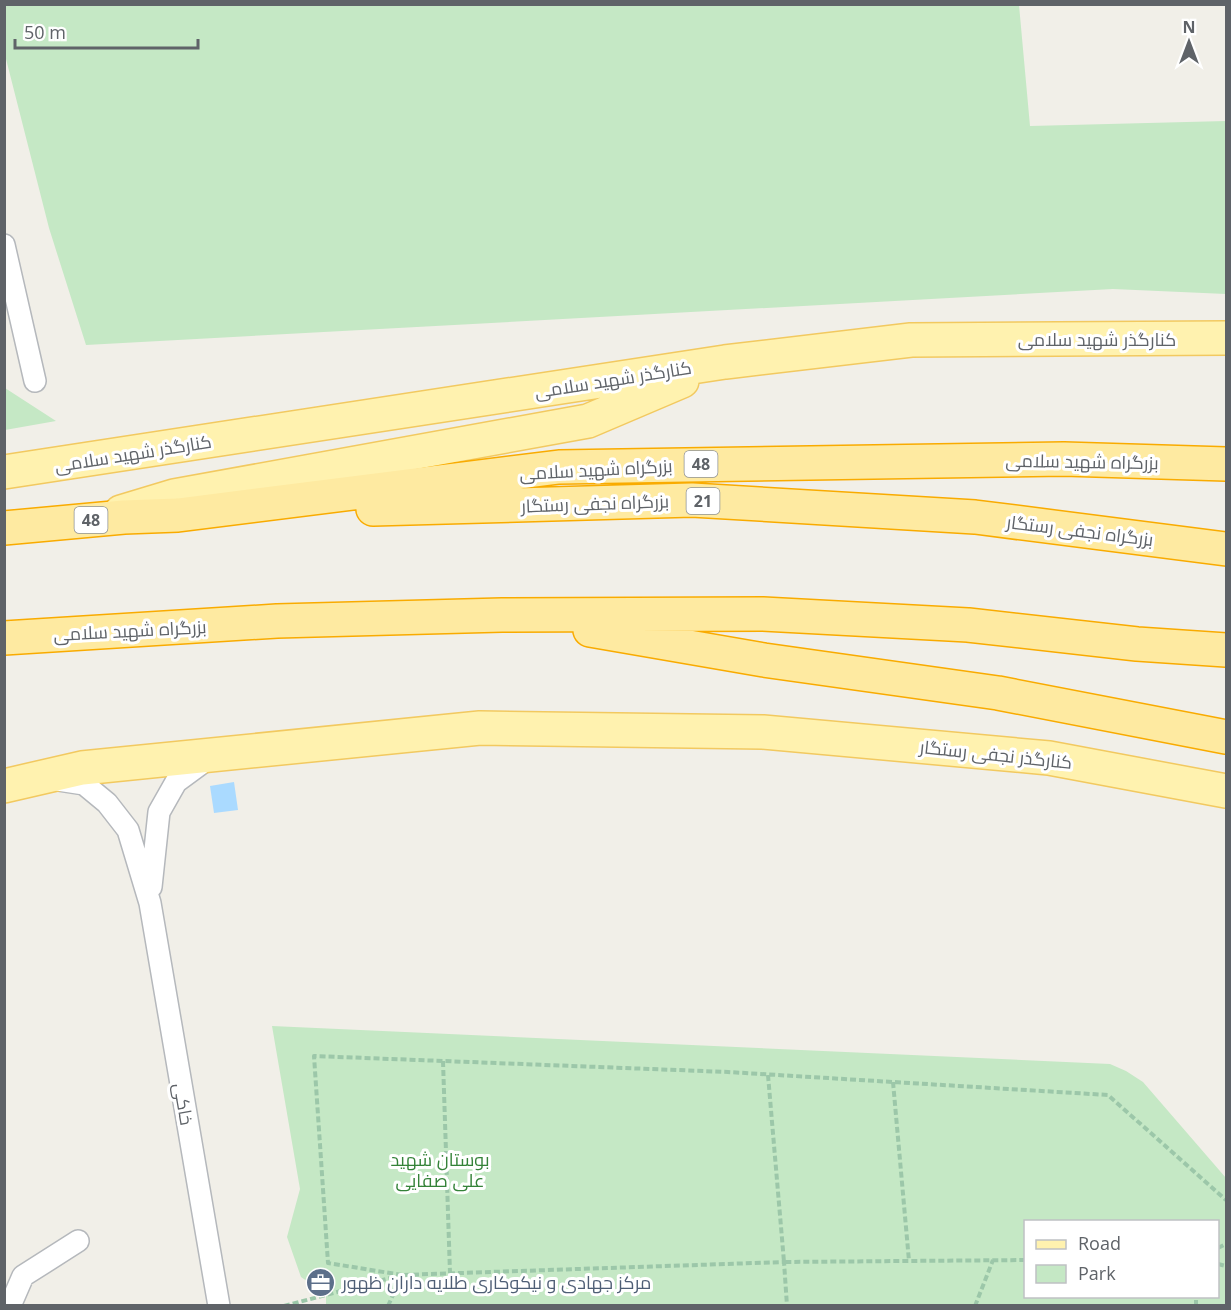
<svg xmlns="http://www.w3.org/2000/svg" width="1231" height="1310" viewBox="0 0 1231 1310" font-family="'Open Sans',Cairo,sans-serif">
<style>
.green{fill:#c5e8c5;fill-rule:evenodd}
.water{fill:#aadaff}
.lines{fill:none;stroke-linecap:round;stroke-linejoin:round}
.minor-casing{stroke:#b5b8bc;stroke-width:24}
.primary-casing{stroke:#f2c960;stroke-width:36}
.trunk-casing{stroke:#f9ab00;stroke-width:36}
.path{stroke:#9cc7a9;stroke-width:4;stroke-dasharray:6 3;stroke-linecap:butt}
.minor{stroke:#fff;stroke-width:21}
.primary{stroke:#fff2af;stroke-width:33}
.trunk{stroke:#feeaa1;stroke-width:33}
.labels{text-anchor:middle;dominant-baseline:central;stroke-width:6;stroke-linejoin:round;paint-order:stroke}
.shield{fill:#fff;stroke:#8f9295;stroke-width:1.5}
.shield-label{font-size:16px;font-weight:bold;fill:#5f6368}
.street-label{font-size:18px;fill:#5f6368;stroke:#fff}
.park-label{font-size:18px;fill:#348238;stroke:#fff}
.service-label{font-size:18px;fill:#4e5e75;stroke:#fff;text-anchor:start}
</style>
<rect width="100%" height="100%" fill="#f1efe8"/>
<path class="green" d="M4,5H1019L1030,126L1226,121V294L1113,289L86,345L49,228L5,55Z
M5,388L56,421L5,430Z
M272,1026L1110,1064L1126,1071L1143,1082L1226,1178V1305H326V1294L301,1277L287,1237L300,1189ZM1026,1222H1218V1296H1026Z"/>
<path class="water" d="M234,782L238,810L214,813L210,786Z"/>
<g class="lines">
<defs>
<path id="minor" d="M4,245L35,381
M58,780L84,784L107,803L128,830L150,903L219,1306
M151,887L159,812L176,782L210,757
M10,1306L23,1276L78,1241"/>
<path id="primary" d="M4,472L725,362L911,340L1226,338
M121,512L174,496L588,421L682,381
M4,786L82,768L480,728L763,732L1049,758L1226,791"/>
<path id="trunk" d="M373,509L692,500L975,517L1226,549
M4,528L124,517L178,515L559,467L1064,459L1226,464
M590,630L764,660L998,693L1226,737
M4,638L277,621L502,615L763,614L968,625L1137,644L1226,650"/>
</defs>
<use href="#minor" class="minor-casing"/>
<use href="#primary" class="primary-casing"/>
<use href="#trunk" class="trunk-casing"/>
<path class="path" d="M443,1061L450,1273
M768,1075L784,1262L1026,1260
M893,1082L909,1261
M1218,1248L1226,1244
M1218,1264L1226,1266
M402,1275L328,1263L314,1056L728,1072L1108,1095L1226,1200
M284,1306L398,1276
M388,1306L402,1275L784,1262L787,1306
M975,1306L993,1260
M1196,1306V1296"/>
<use href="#minor" class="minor"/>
<use href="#primary" class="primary"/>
<use href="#trunk" class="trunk"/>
</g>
<defs>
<symbol id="office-disc" viewBox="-11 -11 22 22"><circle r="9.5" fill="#5c6f8a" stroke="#fff"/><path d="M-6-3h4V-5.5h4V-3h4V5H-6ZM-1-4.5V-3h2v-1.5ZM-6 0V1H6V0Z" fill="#fff"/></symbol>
</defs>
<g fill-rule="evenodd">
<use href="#office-disc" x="304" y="1266" width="33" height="33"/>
</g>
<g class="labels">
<g class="shield">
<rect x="684.5" y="451" width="33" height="26" rx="4.5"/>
<rect x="686.5" y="488" width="33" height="26" rx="4.5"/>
<rect x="74.5" y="507" width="33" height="26" rx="4.5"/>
</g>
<g class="shield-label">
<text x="701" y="464">48</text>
<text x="703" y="501">21</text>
<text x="91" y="520">48</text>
</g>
<g class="street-label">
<text x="1097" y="339">کنارگذر شهید سلامی</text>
<text transform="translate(613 379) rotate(-9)">کنارگذر شهید سلامی</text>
<text transform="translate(133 453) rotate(-9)">کنارگذر شهید سلامی</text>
<text transform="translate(1082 461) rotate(1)">بزرگراه شهید سلامی</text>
<text transform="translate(596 469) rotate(-3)">بزرگراه شهید سلامی</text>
<text transform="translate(595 503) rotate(-2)">بزرگراه نجفی رستگار</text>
<text transform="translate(1080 530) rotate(7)">بزرگراه نجفی رستگار</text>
<text transform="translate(130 630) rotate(-3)">بزرگراه شهید سلامی</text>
<text transform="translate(996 754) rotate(6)">کنارگذر نجفی رستگار</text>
<text transform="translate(184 1104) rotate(80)">خاکی</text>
</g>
<g class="park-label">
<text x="440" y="1159">بوستان شهید<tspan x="440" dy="21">علی صفایی</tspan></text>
</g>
<g class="service-label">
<text x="342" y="1282">مرکز جهادی و نیکوکاری طلایه داران ظهور</text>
</g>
</g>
<rect width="1231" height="1310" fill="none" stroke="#5f6368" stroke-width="12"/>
<rect x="1024" y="1220" width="195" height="78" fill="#ffffff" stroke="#bfc1c3" stroke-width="1.5"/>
<rect x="1036" y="1240" width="30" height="9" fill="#fff2af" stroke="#bfc1c3" stroke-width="1.5"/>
<text x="1078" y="1250" font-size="18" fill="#5f6368">Road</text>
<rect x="1036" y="1265" width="30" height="18" fill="#c5e8c5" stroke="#bfc1c3" stroke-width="1.5"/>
<text x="1078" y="1280" font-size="18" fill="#5f6368">Park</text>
<g transform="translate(1189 42)" stroke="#ffffff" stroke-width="4.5" paint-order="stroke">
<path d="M0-4.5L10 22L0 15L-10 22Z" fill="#5f6368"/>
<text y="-9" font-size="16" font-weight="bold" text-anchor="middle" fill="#5f6368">N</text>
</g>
<path d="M15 39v9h183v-9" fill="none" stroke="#5f6368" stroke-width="3"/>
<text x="24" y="39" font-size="18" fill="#5f6368" stroke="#ffffff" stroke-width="4.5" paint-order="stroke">50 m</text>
</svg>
